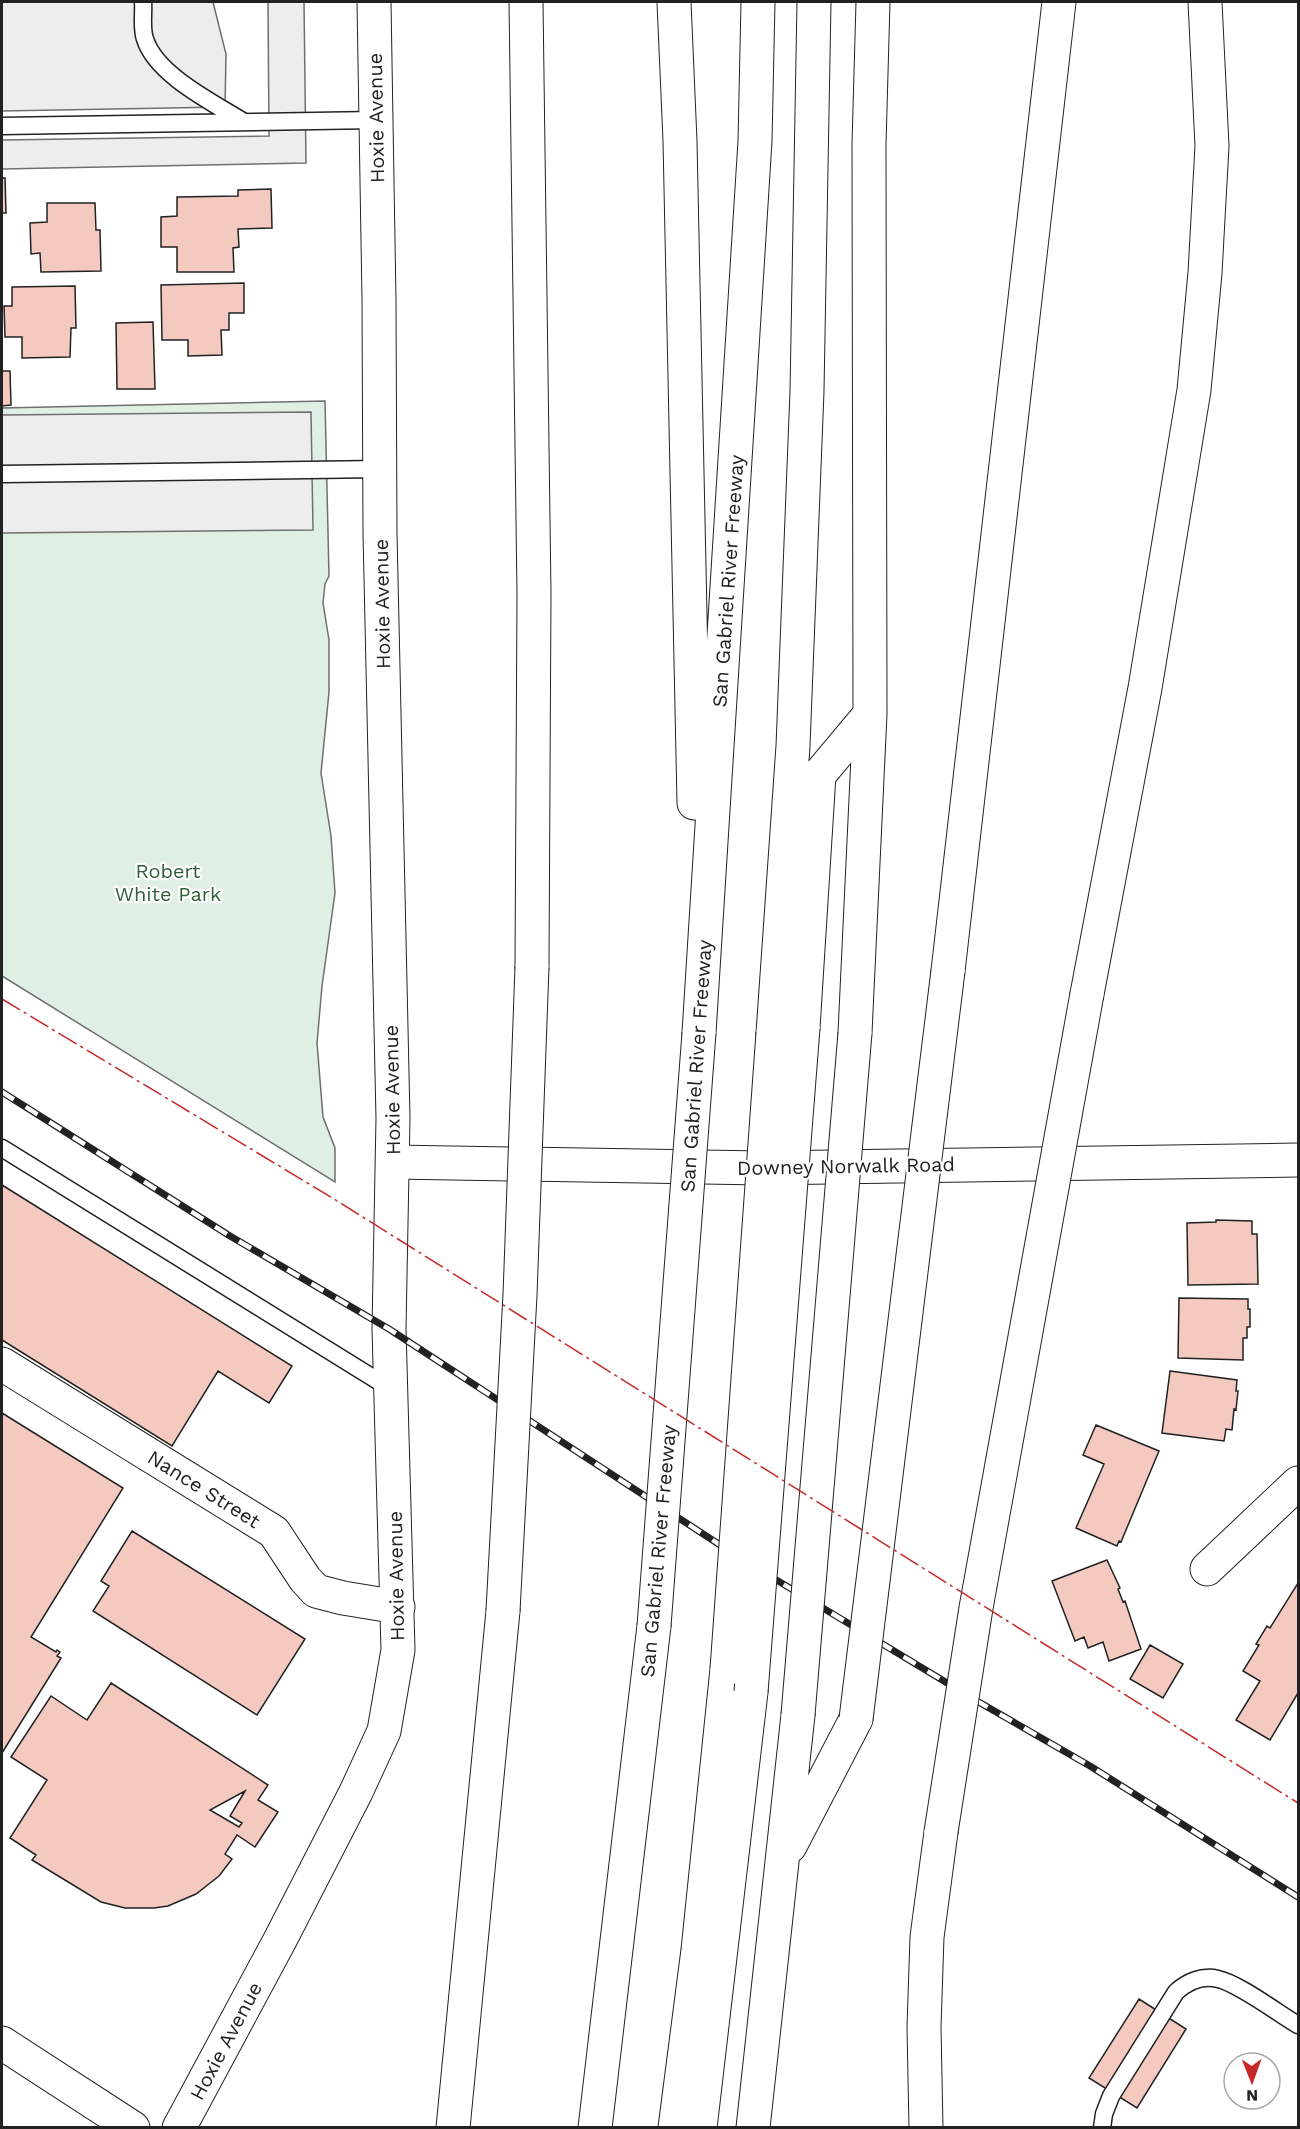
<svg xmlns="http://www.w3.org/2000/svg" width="1300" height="2129" viewBox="0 0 1300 2129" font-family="'Work Sans',sans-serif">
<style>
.green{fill:#e0efe3;stroke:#6f6f6f;stroke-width:1.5}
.parking{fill:#ededed;stroke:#6f6f6f;stroke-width:1.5}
.building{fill:#f3c9c0;stroke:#222;stroke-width:1.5;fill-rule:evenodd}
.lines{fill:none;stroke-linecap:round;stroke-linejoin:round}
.service-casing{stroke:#222;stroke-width:19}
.minor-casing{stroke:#222;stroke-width:35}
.primary-casing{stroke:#222;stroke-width:35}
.motorway-casing{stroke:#222;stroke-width:35}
.service{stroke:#fff;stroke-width:16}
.minor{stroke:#fff;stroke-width:33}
.primary{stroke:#fff;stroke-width:33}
.motorway{stroke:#fff;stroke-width:33}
.rail-casing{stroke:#222;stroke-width:7}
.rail{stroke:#fff;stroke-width:4.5;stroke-dasharray:14;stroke-linecap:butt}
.motorway-bridge-casing{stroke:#222;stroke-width:35;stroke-linecap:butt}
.motorway-bridge{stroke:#fff;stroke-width:33}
.power{stroke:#c62828;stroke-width:1.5;stroke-dasharray:21 4.5 3 4.5;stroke-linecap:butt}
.labels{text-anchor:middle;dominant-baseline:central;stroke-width:4.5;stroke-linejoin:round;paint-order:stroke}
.street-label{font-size:20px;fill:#222;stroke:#fff}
.park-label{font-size:20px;fill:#2f5e38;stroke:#fff}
</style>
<rect width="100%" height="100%" fill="#fff"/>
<path class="green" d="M325,401L329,576L325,584L323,603L329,640V692L321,773L331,836L335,893L322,986L317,1043L323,1117L335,1148V1182L2,976V408Z"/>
<path class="parking" d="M2,2H213L226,54L225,107L2,111Z
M268,2H304L306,163L2,169V140L269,136Z
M311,412L313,530L2,533V415Z"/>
<path class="building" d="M2,178H5L6,213H2Z
M271,189L272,228L238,229L239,247L233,248L234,272H177V247H161V217L177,216V197L238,196V190Z
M47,203H95L96,230H100L101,271L41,272L40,253L31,254L30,223L47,222Z
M244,283V313H229V330H221L222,355L188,356V340H162L161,285Z
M75,286L76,328H71L70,357L22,358V337H5L4,306H12V287Z
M153,322L155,389H117L116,323Z
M2,371H10L11,405L2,406Z
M2,1185L292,1366L269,1403L218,1371L172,1446L2,1340Z
M1216,1220L1252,1221V1234H1257L1258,1284L1188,1285L1187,1223L1216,1222Z
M1179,1298L1248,1299V1309H1250V1327H1247V1338H1243V1360L1178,1358Z
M1170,1371L1237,1380L1236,1391H1238L1236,1410L1234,1409L1232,1430L1226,1429L1224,1441L1162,1433Z
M2,1413L123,1488L31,1637L56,1652L57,1650L60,1652L57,1656L61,1658L2,1753Z
M1096,1425L1159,1451L1121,1542L1119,1541L1117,1546L1076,1528L1104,1464L1083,1455Z
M132,1531L305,1639L257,1715L93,1611L109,1586L101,1581Z
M1107,1560L1120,1588L1118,1589L1123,1602L1125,1601L1141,1649L1109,1661L1103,1642L1088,1648L1084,1637L1075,1641L1052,1581Z
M1298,1583V1693L1270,1740L1236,1720L1260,1681L1243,1671L1259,1645L1256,1644L1267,1626L1270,1628Z
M1150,1645L1183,1664L1163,1698L1130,1679Z
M111,1683L268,1785L258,1800L278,1812L255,1847L237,1835L225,1854L232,1859L219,1876L196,1894L168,1906L154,1908H125L101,1902L32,1860L36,1855L10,1838L47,1780L11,1757L51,1696L87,1720ZM245,1791L230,1816L242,1823L239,1827L210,1810Z
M1139,1999L1186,2029L1137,2108L1089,2078Z"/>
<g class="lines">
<defs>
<path id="service" d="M143,2C144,13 141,28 145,39C156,75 214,103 244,122
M2,126L375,120
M2,474L380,469
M2,1148L391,1389
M1102,2128L1104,2114L1111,2096L1176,1992C1187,1982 1202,1975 1218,1979C1238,1983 1279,2014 1298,2025"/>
<path id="minor" d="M394,1162L763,1168L1298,1160
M2,1364L274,1532L305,1579L316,1591L343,1598L398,1607
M1207,1569L1298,1483"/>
<path id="primary" d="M2,2043L133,2128
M179,2128L280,1940L356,1792L384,1731L398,1650L389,1329L393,1118L380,533L379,300L374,2"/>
<path id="motorway" d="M526,2L534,593L532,967
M674,2L680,141L694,803
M948,971L1059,2
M1087,994L1145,688L1194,390L1205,273L1212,146L1205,2
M803,1028L819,775L870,714
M699,1033L755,141L758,2
M773,1033L793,746L807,391L814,2
M855,1033L870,714L869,144L873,2
M790,1846L856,1719
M453,2128L503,1611
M595,2128L654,1626
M675,2128L698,1950L727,1669
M700,2128L751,1692
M753,2128L798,1715
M926,2128L924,2027L927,1937L941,1832"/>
</defs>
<use href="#service" class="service-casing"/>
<use href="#minor" class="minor-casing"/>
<use href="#primary" class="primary-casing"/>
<use href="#motorway" class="motorway-casing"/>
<use href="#service" class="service"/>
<use href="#minor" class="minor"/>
<use href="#primary" class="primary"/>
<use href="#motorway" class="motorway"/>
<defs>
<path id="rail" d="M2,1092L230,1236L389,1329L740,1558L977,1701L1090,1766L1298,1897"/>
</defs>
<use href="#rail" class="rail-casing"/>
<use href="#rail" class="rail"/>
<defs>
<path id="motorway-bridge" d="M503,1611L520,1295L532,967
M654,1626L699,1033
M727,1669L773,1033
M751,1692L803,1028
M798,1715L855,1033
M856,1719L948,971
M941,1832L976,1608L1087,994"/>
</defs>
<use href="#motorway-bridge" class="motorway-bridge-casing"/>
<use href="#motorway-bridge" class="motorway-bridge"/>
<path class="power" d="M2,999L334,1199L1298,1803"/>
</g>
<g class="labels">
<g class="street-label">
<text transform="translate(376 118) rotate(-91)">Hoxie Avenue</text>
<text transform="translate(728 581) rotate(-86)">San Gabriel River Freeway</text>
<text transform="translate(382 604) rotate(-91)">Hoxie Avenue</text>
<text transform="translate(696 1066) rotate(-86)">San Gabriel River Freeway</text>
<text transform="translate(392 1090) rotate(-91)">Hoxie Avenue</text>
<text transform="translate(846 1166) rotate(-1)">Downey Norwalk Road</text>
<text transform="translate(204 1489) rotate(32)">Nance Street</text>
<text transform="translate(658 1551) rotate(-85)">San Gabriel River Freeway</text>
<text transform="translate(396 1576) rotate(-91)">Hoxie Avenue</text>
<text transform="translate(226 2041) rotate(-62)">Hoxie Avenue</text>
</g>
<g class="park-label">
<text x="168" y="871">Robert<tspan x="168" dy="23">White Park</tspan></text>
</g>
</g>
<rect width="1300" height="2129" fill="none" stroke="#222222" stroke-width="6"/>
<g transform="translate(1252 2081) rotate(179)"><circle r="28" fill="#ffffff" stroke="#a7a7a7" stroke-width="1.5"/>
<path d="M0-4.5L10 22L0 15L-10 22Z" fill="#c62828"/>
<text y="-9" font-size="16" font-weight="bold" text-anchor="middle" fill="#222222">N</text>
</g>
</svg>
